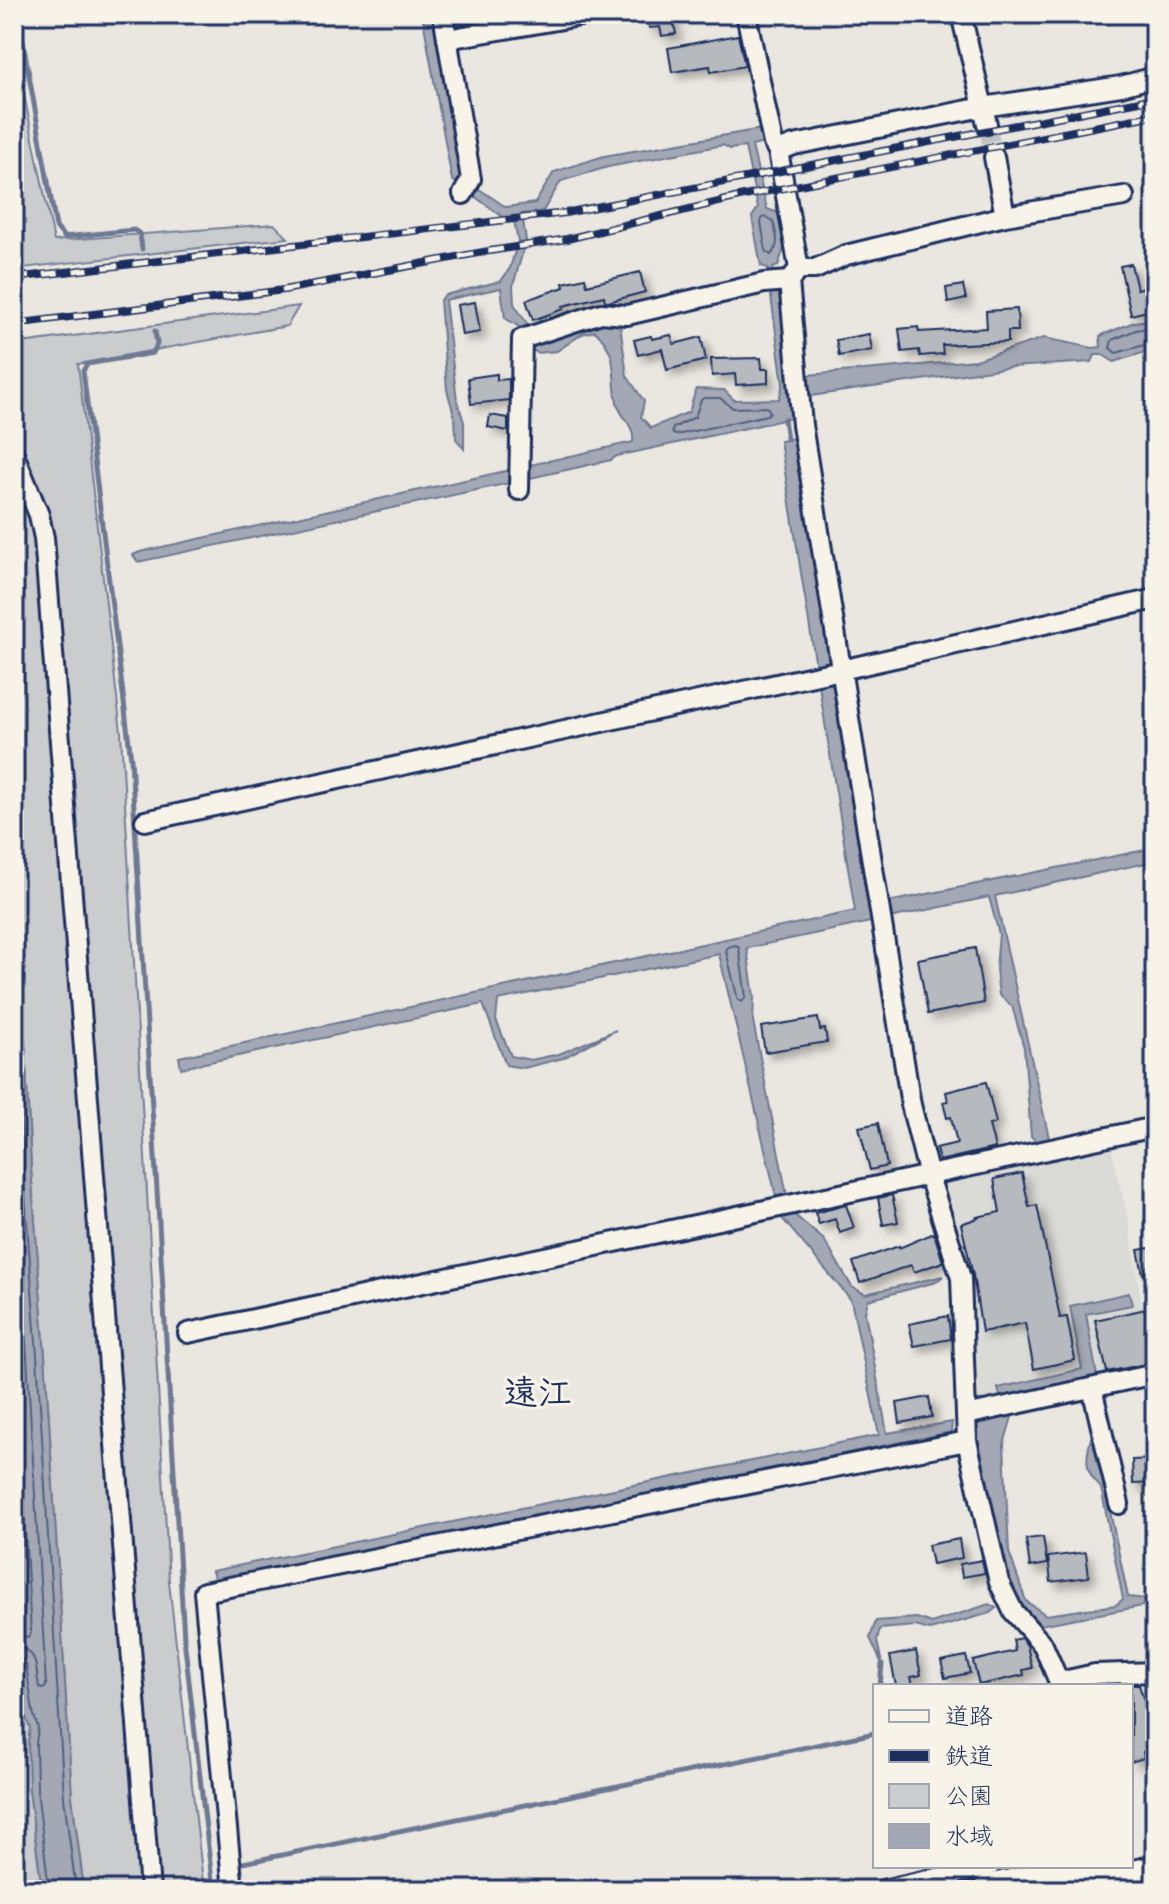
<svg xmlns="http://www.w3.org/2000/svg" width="1169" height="1904" viewBox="0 0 1169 1904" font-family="Dekko,'Klee One',sans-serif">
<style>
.built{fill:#dadad6}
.green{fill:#cbcccd;stroke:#737e96;stroke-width:2}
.water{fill:#a3a8b4;stroke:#6d7892;stroke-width:2}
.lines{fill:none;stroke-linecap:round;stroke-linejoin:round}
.shore{stroke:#515f80;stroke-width:2}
.stream{stroke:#6d7892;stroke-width:5}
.building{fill:#b6babf;stroke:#1b2f5e;stroke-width:2;filter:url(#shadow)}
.minor-tunnel{stroke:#c1c2c6;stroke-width:18;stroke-dasharray:18 9;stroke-linecap:butt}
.minor-casing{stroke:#1b2f5e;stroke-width:24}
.trunk-casing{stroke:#1b2f5e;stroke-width:36}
.minor{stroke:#f7f3e8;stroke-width:18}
.trunk{stroke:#f7f3e8;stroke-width:30}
.rail-casing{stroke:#1b2f5e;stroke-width:8}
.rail{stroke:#f7f3e8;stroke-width:5;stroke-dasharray:15;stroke-linecap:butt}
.labels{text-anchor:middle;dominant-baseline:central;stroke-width:6;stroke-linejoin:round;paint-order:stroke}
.neighbourhood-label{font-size:34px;font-weight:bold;fill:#1b2f5e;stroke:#f7f3e8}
</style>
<defs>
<filter id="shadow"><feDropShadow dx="6" dy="6" stdDeviation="4" flood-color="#0004"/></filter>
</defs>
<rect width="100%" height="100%" fill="#eae7e0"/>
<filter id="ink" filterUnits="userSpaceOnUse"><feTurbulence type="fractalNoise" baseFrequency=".0125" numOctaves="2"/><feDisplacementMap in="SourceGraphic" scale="16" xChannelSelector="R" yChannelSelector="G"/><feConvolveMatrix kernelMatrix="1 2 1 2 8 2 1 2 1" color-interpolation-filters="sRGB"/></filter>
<g filter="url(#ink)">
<path class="built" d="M1108,1133L1130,1228L1141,1301L1155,1298V1369L970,1408L966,1280L935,1169Z"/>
<path class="green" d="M14,46L54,241L274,224L288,238L14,269Z
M299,306L287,326L78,364L121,732L169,1582L204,1890H84L72,1798L45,1356L31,1168L25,1044L14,954V344Z
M14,1599L18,1675L25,1715L31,1728L28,1743L29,1790L42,1890H14Z"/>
<path class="water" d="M422,14H433L461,177L506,207L535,203L554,172L604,156L762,129L764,143L752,146L767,209L779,213L786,242L778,266L773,268L777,287H781L792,382L808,381V375L976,360L1044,338L1093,348L1101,347L1100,336L1134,322L1155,319V349L1114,362L1103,355H1095L1092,362L1011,367L810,396L809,389L791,392L792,418L617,456L611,460L530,478V465L633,442C635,424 620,418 617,402C611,373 620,355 595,331L582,334L557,351L537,353L529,347L533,339L590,321L620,324L627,376L644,401L641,417L651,428L689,412L696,389L724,390L734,400L779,399L783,384L770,289L773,287L768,268L761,266L752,217L758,208L745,147L730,149L723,145L608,167L561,181L543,211L522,214L526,240L513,286L514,304L530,328L524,330L505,318L501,288L445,300L457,400L464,422V449L456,439L455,418L447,390L440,300L445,295L501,281L510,268L518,241L513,216L503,217L452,180Z
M794,438L868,906L1155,848V861L995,896L1049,1138L1039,1144L1031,1136L1024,1048L1012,1006L999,995L996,969L999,934L989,897L747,948L754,997L753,1021L790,1211L824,1240L852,1287L865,1294L943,1276L936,1282L868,1300L865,1313L887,1433L952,1422L951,1432L215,1582L212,1571L879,1435L851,1300L781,1217L719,954L498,1000L496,1020L511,1056L531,1060L559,1054L616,1030L563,1058L524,1068L506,1065L483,1004L181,1068L179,1057L855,911L780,441Z
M510,470V483L138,562L133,555L140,552Z
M14,954L25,1044L31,1168L45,1356L72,1797L84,1890H42L29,1790L28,1743L30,1728L25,1715L18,1675L14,1599Z
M1129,1293L1132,1305L1086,1314L1097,1376L1019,1393L1004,1444L1009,1552L1026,1601L1046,1615L1116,1605L1123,1599L1101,1488C1081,1468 1087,1454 1093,1430L1128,1597L1147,1599L1155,1594V1601L1148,1605L1040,1625L1019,1602L1004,1569L975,1423L998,1417L1001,1400L998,1388L1082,1369L1070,1306Z
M989,1604L996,1608L990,1613L930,1630L915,1626L880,1629L877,1641L882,1664L870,1638L876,1621L917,1618L931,1623Z"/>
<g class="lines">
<path class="shore" d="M766,217L773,221C776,234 781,245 771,255L766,252L761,222L762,218Z
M1155,327L1136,330L1112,340L1110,348L1116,353L1155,342
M704,398H720L733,408L767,407L770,412L767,415L676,435L673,434L672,431L673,428L695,417L701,400Z
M736,945L739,948L746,997L742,1002L738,1000L726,951L728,947Z
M14,1023L17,1045L23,1169L37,1356L64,1798L76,1890
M14,1184L27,1357L46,1685L45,1688L41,1689L39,1687C35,1667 39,1649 14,1647
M14,1341L31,1633L28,1637L14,1635
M14,1657L21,1659L26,1664L33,1712L38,1728L36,1744L37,1789L49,1890"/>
<path class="stream" d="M18,14L56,227L64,237L134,230L140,234L142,249
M155,331L157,344L153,353L87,364L83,371L131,759L184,1638L213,1890
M784,419L787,439
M880,1686L882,1664
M243,1863L875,1733"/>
</g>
<path class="building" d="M647,14H672L676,34L662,36L660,27L649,28Z
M738,35L745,66L711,72L710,66L672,72L668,48Z
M1131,264L1137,289L1155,285V309L1131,315L1120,266Z
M640,272L645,292L608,302L605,301L604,296L563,306L564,309L533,320L526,300L564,287L563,283L585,278L587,285Z
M963,285L966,299L948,303L946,288Z
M475,302L480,332L462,335L457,305Z
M1017,309L1018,331H1008V342L942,345L943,354L920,356L919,350L902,352L899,329L918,327L919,332L987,328L986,311Z
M869,334L872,350L839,356L836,340Z
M671,335L674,344L701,337L706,360L667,370L662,349L638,355L634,340L651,336L652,339Z
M761,358L762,369H768V383L736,385L735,374L712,376L711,359Z
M497,374V380L509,379V400L471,404L468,378Z
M490,415L508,418V431L488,427Z
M975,948L984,1003L928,1014L918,959Z
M818,1018L820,1030L825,1029L827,1042L765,1052L761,1027Z
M986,1082L996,1123L989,1125L995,1148L939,1161L936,1148L957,1143L951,1117L947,1118L943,1102L948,1101L946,1092Z
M878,1123L887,1166L870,1170L859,1127Z
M1022,1173L1029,1207L1037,1205L1060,1318L1067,1317L1075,1360L1034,1369L1025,1323L982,1332L973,1275L961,1224L978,1218L977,1217L1000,1212L994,1179Z
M892,1195L898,1222L883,1225L878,1198Z
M846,1205L854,1228L840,1233L835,1219L819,1224L815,1213Z
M934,1233L943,1262L914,1272L911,1265L860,1283L853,1262L899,1246V1248Z
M1155,1247V1271L1143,1274L1138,1250Z
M1155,1307V1362L1107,1372L1095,1320Z
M948,1316L951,1339L914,1346L909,1324Z
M929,1397L932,1417L900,1423L897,1403Z
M1155,1459V1483L1133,1484L1132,1460Z
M1043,1537L1047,1564L1030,1567L1026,1539Z
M959,1539L962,1558L932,1564L928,1545Z
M1086,1552L1089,1577L1051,1582L1048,1557Z
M982,1560L985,1573L962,1577L960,1564Z
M1021,1638L1027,1645L1032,1668L1023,1670L1024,1675L979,1685L973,1661L1015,1651L1013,1640Z
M916,1651L921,1675L911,1677L913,1686H896L890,1656Z
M966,1656L970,1673L945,1678L941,1661Z
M1131,1685H1139L1151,1723L1155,1722V1749L1143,1752L1144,1758L1131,1762Z"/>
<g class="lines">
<path class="minor-tunnel" d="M987,124L994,157"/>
<defs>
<path id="minor" d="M443,14L471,179L463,194
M746,14L773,143L778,151L799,269L789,281L802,425L911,1105L929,1176L961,1278L967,1441L999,1582L1013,1611L1043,1645L1059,1682
M961,14L987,124
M447,39L591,14
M778,151L794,145L983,107L1121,86L1155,77
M994,157L1005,216
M799,269H815L846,255L1005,216L1124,196
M14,454L39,515L44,538L150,1890
M519,490L522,339L601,313L627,315L764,283L789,281
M145,821L841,670L1155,599
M188,1333L1155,1127
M1092,1388L1119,1504
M966,1415L1155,1374
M1060,1686L1059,1682L1095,1674L1155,1672
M233,1890L204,1592L967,1441
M883,1890L990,1866"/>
<path id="trunk" d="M989,1890L1093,1866
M1075,1890L1155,1871"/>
</defs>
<use href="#minor" class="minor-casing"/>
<use href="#trunk" class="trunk-casing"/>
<use href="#minor" class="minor"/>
<use href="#trunk" class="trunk"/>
<defs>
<path id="rail" d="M14,278L565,213L1155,98
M14,324L284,290L483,252L567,239L739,197L1155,115"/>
</defs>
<use href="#rail" class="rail-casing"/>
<use href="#rail" class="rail"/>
</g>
</g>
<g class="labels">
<g class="neighbourhood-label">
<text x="538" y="1397">遠江</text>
</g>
</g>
<rect width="1169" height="1904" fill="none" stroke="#f7f3e8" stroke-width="48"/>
<rect x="24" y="24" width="1121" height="1856" fill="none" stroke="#1b2f5e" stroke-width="3" filter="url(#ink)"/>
<rect x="873" y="1684" width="260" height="184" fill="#f7f3e8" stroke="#9fa5b1" stroke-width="2"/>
<rect x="889" y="1710" width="40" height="12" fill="#f7f3e8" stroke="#9fa5b1" stroke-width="2"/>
<text x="945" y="1724" font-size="24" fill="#1b2f5e">道路</text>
<rect x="889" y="1750" width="40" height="12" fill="#1b2f5e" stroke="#9fa5b1" stroke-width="2"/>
<text x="945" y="1764" font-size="24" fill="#1b2f5e">鉄道</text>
<rect x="889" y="1784" width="40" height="24" fill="#cbcccd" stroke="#9fa5b1" stroke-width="2"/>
<text x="945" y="1804" font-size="24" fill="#1b2f5e">公園</text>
<rect x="889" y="1824" width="40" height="24" fill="#a3a8b4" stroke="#9fa5b1" stroke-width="2"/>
<text x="945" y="1844" font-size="24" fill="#1b2f5e">水域</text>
</svg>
